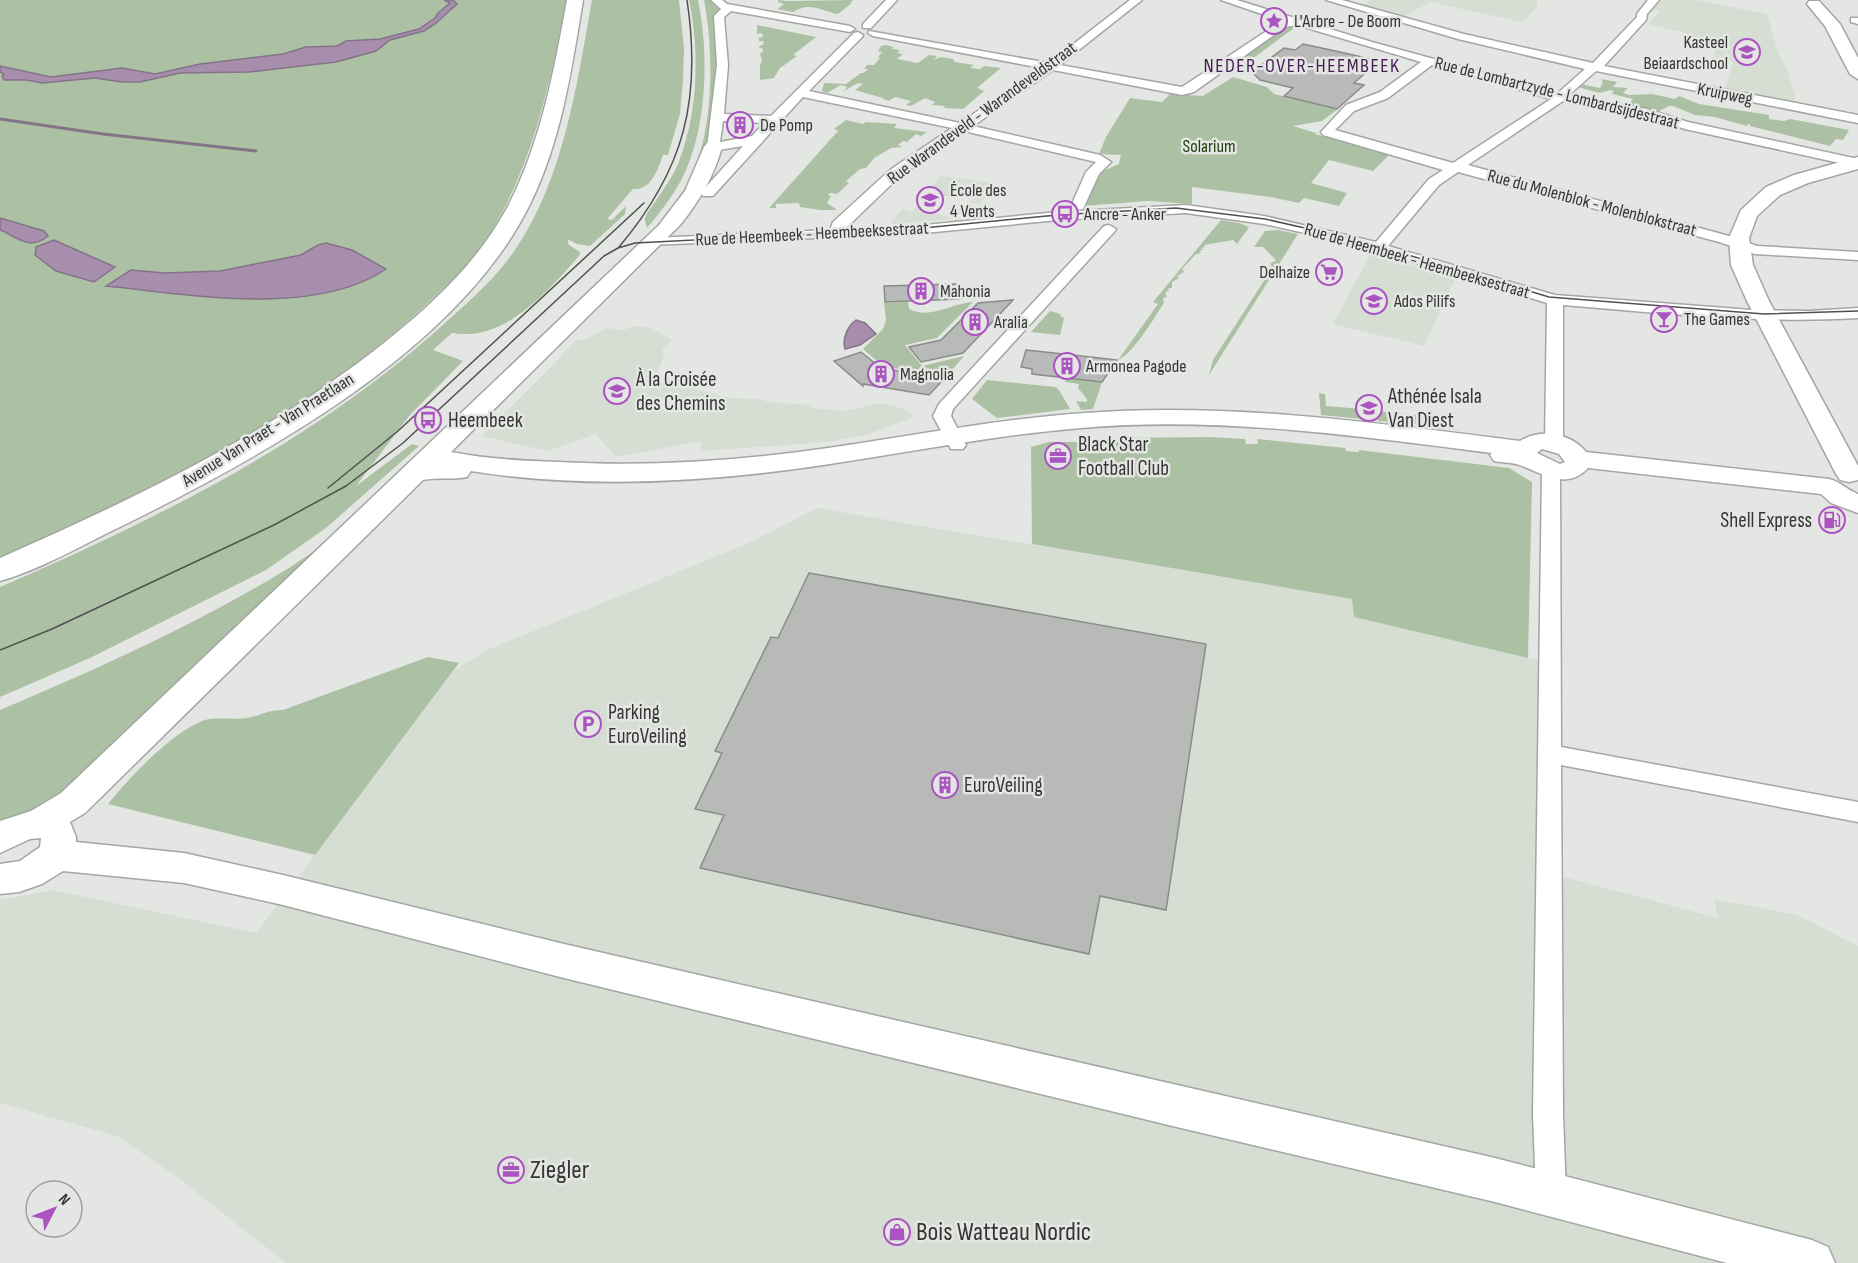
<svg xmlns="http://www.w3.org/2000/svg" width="1858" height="1263" viewBox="0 0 1858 1263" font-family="'Sofia Sans Condensed',sans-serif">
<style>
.built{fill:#d6ddd3}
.green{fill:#acc1a3}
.water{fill:#a68eac;stroke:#847488;stroke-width:1.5}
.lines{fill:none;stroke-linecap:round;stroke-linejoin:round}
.stream{stroke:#847488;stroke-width:3}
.building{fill:#b7bab6;stroke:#8a8c89;stroke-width:1.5}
.street-casing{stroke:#a3a6a2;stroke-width:3}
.secondary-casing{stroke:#a3a6a2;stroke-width:3}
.primary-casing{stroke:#a3a6a2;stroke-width:3}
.street{fill:#fff;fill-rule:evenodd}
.secondary{fill:#fff;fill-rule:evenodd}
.primary{fill:#fff;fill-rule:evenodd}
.tram{stroke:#50514f;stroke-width:1.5}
.labels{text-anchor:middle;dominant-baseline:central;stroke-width:5;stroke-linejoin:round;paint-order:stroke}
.far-poi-label{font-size:18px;fill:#363735;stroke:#e4e6e3;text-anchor:start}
.far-street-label{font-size:18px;fill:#363735;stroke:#e4e6e3}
.far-park-label{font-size:18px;fill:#203f10;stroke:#e4e6e3}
.far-quarter-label{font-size:20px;letter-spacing:1.5px;fill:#471e52;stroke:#e4e6e3}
.poi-label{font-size:21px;fill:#363735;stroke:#e4e6e3;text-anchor:start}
.near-poi-label{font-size:26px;fill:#363735;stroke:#e4e6e3;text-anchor:start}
</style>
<rect width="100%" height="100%" fill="#e4e6e3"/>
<path class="built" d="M1370,0H1538L1537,7L1522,22L1430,2L1403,17L1363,6Z
M1662,0H1696L1767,14L1779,56L1787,69L1795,96L1794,102L1725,89L1733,62L1713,58L1716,48L1690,44L1686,33L1648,24L1660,11L1653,9Z
M940,176L993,183L981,204L967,203L976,198L967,196L951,195L937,199L941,202L934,208L932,214H941L952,219L891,224L902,209L912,212Z
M1371,253L1455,279L1424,346L1333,324Z
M635,326L651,328L672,340L662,350L664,355L658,371L661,381L730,398L760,399L769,402L809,405L813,408L844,411L882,403L904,409L914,417L869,434L828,442L701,451V441L616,457L596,434L548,451L482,436L556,362L574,341L587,339L606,328L623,330Z
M817,508L1353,599L1354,617L1550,663L1549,873L1718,918L1714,899L1797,915L1858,946V1263H286L176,1176L117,1136L0,1103V900L52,890L256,933L453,672L461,666L487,650L749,543Z"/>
<path class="green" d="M0,0H566C551,80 534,161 491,232C473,263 444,288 418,312C296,421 148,492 0,557Z
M592,0H679L684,49L683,80L680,114L668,155H663C658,169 651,191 633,189L607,219L612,220L626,206L625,214L590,246L577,244L567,239L569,245L580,252L579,256C547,292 505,342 452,333L433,350L463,361L409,416L356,486L412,444L419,446L326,528L266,570L90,658L0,697V587C155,520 309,444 436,331C464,306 494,281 515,250C564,178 577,84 592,0Z
M689,0H698C709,51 707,122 686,170C677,191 662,210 647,228L645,220L646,215C657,198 670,182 678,164C698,114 700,52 689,0Z
M704,0H713L722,9C716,61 718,115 702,166L662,226L658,225C670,209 683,193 692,175C714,127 714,51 704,0Z
M778,0L788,1L853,0L850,3H852L838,14C821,11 810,1 793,12L777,9L784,4L778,2Z
M757,25L816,37L793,55L797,56L780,68L774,78L760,80V65L762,61L760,53L763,52V49L758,47L764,44L763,41H759L758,38L763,37L762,33L757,34Z
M1289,25H1298L1232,74L1224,72Z
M886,45L893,47L892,49L900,50L897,53L903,54L897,59L918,63L929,55L937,56L934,60L941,57L953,59L955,62L974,65L970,68L980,69L984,66L1001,68L977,88L984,91L963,109L944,108L945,106L932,105L935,102L925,98L911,106L906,105L911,101L895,97L889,101L883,99V98L855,90L863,84L858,83L844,91L847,87L841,85L827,93L822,91L824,83L846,84L861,73H864L868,69H864L867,65H874L880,58L878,57L882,52L878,51L881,46Z
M1233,77L1267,87L1274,94L1338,109L1322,121L1293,126L1316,133L1315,134L1389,155L1373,171L1329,160L1311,183L1347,193L1339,206L1304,198L1299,203L1270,197L1192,187V204L1148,201L1082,206L1096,174L1119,164L1121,155L1099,154L1106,137L1130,98L1162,102L1170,94L1203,96Z
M1601,79L1617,82L1613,87L1628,88L1623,93L1629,95L1652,94L1675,99L1679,96L1699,104L1769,115V119L1784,121L1790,119L1849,130L1843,140L1836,139L1830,146L1750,126L1749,123L1747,126L1715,117L1695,115L1673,106H1669L1657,112L1628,105L1633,99L1612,94L1614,91L1610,90L1600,93L1578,87L1581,84L1600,88L1603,82Z
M846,120L863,124L866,122L897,124L894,128L927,132L921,136L916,134L907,142L903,141L898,145L903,147L891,148L874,158L866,168L860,169L846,181L849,183L837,194L830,193L828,195L831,196L827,203L837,210H820L800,207L799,203L776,204V208H769L838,131L834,129Z
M1221,220L1239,223L1249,227L1248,229L1237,244L1233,240L1204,245L1205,247L1201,248L1203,250L1199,251L1201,253L1196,254L1182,269L1184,272L1177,276L1179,278L1172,282V288H1168L1169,291L1165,292L1167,297L1163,298L1164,303C1154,318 1133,354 1118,360L1158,304L1153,302Z
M1278,230L1298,234L1209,375L1213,360L1267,276L1265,273L1270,269L1268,267L1272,266L1270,264L1276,260L1263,247H1254L1265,231Z
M908,302L909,309C931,320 951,303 973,302L937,338L905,345L922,366L964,356L945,378L883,366L863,349L883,329L886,320L884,303Z
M1050,311L1061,314L1060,316L1064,318L1060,335L1031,332Z
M1066,378L1102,382L1093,409L1081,410L1076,401L1087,402V399L1078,388L1079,384L1065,382Z
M987,380L1055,387L1059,390L1070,409L997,418L972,399Z
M1319,393L1325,394L1326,406L1362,409L1363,419L1321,415Z
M1377,411L1434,417L1435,421L1448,422L1449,427L1378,421Z
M1210,437L1245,439L1246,444H1258L1257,439L1345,448L1346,451L1359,452V450L1509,468L1532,482L1528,658L1354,617L1352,599L1032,544L1031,447L1049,442H1084L1107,438Z
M326,542L63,802L0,831V710C66,682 132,653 196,620C241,596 286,573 326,542Z
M428,657L459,663L315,855L108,804C130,777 173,731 205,720C215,717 235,720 247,718C259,716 270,709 283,710Z"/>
<path class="water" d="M444,0H453L457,4L435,24L424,31L390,40L376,51L336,62L249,72L180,73L140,82H122L95,78L42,83L26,80H4L2,76L4,74L0,72V66L51,77L122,68L155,74L200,64L283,54L306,47L337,46L346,41L380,39L419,29L435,18L438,13L450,3Z
M0,218L44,231L48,236C30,251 19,238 0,230Z
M54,240L115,267L94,282L56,271L35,255L36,247Z
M326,243L352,250L386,269C314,318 189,294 106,286L131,270L165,273L220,271L301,255L318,245Z
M856,320L865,323L876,334L860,345L845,349C842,340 847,326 856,320Z"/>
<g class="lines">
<path class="stream" d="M0,119L103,134L256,151"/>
</g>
<path class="building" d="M1303,44L1340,52L1379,61L1354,83L1364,85L1337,109L1284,96L1293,88L1260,80L1252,72L1284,48L1295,50Z
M957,284L959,299L885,302L884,286Z
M1013,300L963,353L921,362L909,347L941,340L978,303Z
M1026,350L1091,357L1117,360L1102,382L1032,374V369L1021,367Z
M861,352L881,368L944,379L929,395L863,384V386L834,361Z
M809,573L1206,644L1166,910L1100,896L1089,954L700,868L724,815L695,809L722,753L715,751L771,637L778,638Z"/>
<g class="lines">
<defs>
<path id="street" d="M711,0H722L727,4L850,26L855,29L850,32L731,11L724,17L728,65L724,114L771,116L854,33L858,32L863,35L862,37L809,91L960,123L1041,68L873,36L868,33L869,31L1049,63L1130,0H1142L1060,65L1182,87L1282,21L1221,0H1237L1372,42L1558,93L1585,69L1458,39L1326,0H1342L1464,34L1593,63L1637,17V14L1648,0H1659L1647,14L1646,20L1604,66L1858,115V123L1596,71L1569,95L1647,109L1688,122L1858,159V167L1685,129L1645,116L1563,101L1468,165L1729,236L1757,246L1858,252V260L1755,254L1719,242L1458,172L1439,185L1388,246L1555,295L1752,310L1809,311L1858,308V318C1759,324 1661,313 1563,305V443L1560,447H1548L1545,443L1547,303L1354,244L1264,224L1186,213L1058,220L914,234L648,245L646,242L648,239L653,238L830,230L833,222L890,170L952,128L803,97L713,196H703L701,193L703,190L743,146L713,151L707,147L717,65L714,16L721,9ZM1297,25L1421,62L1380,92L1346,105L1321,132L1323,135L1443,170L1429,179L1376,242L1264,216L1186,205L1058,212L914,226L845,229L900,176L964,131L1096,162L1086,172L1071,206L1078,210L1083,209L1099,174L1111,162L1100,155L973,126L1053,70L1182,95L1194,92L1285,27ZM1432,65L1551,99L1453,163L1335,130L1354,111L1388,98ZM723,121L764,123L752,136L720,142Z
M886,0H897L871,28H863V24Z
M1851,18H1858V24L1851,22Z
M1109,225L1116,229L1114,232L953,409L951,416L966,445L963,449H951L933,416L939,404L1104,226Z
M1551,464L1557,466L1560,470L1561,747L1858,802V822L1561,765L1563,1114L1566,1194L1562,1205L1551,1209L1540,1205L1536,1194L1533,1114L1542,470L1545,466Z"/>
<path id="secondary" d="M1809,1H1819L1840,24L1858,58V79L1850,74L1825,26L1807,4Z
M713,142L719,143L722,147C714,176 700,200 681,224L451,452C487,459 523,461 559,462C649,467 739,461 828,448C913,436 998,419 1085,413C1230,402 1376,423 1520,441C1540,428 1571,433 1586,452L1829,479C1841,482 1847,490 1858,494V513L1831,503L1821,494L1588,468C1568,490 1545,475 1522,466C1514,462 1503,463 1494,461L1490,455L1492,453C1356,436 1218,416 1081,428C985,436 891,456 795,469C691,483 575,488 471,471L467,477C453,480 438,477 423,480L85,813L70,822L76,837V842L184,853L283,875L564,944L1495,1158L1812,1240L1828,1247L1835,1263H1727L1495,1202L1181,1128L564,978L283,905L184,883L63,871L42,884L19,892L0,894V864L20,861L40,847L41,838L30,839L0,853V821L31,811L61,793L659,225L685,191L704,147L707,143ZM1542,449L1559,454L1565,462L1560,464L1537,453Z
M1858,157V169L1808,183L1780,195L1757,216L1749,238L1753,265L1769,301L1858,466V480L1849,482L1840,480L1836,474L1747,301L1731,265L1729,238L1741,210L1766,187L1794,175Z"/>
<path id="primary" d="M567,0H583C570,80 558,163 514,233C433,363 259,458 124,525C84,544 42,569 0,581V558C136,498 273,433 390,338C435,302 479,260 507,208C541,143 554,71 567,0Z"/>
</defs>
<use href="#street" class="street-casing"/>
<use href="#secondary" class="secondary-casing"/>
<use href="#primary" class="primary-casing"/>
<use href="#street" class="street"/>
<use href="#secondary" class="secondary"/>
<use href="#primary" class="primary"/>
<path class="tram" d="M619,247C684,170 702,100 687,0
M328,488L398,431L644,203
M0,650L52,629L274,525L346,486L403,443L604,256L618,248L635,243L913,229L1057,215L1176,208L1265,219L1358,240L1549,297L1764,314L1858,311"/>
</g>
<defs>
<symbol id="sight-ring" viewBox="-11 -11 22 22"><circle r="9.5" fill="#e4e6e3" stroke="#ab53c1" stroke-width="1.5"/><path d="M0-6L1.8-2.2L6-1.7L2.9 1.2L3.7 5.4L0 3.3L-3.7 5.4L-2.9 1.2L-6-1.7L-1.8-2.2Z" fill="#ab53c1"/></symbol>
<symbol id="school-ring" viewBox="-11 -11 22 22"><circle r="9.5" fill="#e4e6e3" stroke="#ab53c1" stroke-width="1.5"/><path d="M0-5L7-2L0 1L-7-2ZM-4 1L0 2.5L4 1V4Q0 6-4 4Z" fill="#ab53c1"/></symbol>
<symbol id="building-ring" viewBox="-11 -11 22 22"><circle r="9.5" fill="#e4e6e3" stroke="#ab53c1" stroke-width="1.5"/><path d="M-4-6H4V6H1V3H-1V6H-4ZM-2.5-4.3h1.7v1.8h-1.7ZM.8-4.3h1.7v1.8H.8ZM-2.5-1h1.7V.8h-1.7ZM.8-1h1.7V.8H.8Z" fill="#ab53c1"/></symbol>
<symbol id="bus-ring" viewBox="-11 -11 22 22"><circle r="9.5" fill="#e4e6e3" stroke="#ab53c1" stroke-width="1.5"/><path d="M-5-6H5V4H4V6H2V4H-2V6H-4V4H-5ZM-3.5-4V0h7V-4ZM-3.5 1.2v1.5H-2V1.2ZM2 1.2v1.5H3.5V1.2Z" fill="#ab53c1"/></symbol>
<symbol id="supermarket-ring" viewBox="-11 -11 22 22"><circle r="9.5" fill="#e4e6e3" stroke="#ab53c1" stroke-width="1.5"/><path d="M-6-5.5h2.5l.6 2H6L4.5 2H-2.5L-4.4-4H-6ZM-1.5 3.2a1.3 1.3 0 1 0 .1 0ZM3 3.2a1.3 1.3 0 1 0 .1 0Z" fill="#ab53c1"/></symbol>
<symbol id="bar-ring" viewBox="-11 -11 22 22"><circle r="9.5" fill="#e4e6e3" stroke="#ab53c1" stroke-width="1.5"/><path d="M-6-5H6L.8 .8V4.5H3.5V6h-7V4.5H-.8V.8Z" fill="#ab53c1"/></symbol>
<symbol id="office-ring" viewBox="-11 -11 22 22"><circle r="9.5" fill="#e4e6e3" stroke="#ab53c1" stroke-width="1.5"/><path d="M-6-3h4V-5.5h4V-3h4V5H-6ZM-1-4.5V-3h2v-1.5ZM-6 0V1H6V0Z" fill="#ab53c1"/></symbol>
<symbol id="fuel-ring" viewBox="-11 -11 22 22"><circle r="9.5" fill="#e4e6e3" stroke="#ab53c1" stroke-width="1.5"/><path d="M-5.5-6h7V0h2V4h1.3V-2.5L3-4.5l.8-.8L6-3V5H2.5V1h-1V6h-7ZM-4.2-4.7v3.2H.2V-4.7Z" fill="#ab53c1"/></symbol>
<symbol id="parking-ring" viewBox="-11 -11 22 22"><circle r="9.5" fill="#e4e6e3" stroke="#ab53c1" stroke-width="1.5"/><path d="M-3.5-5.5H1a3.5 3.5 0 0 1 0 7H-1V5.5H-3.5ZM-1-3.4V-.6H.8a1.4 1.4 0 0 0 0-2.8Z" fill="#ab53c1"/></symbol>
<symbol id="shop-ring" viewBox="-11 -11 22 22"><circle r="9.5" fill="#e4e6e3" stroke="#ab53c1" stroke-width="1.5"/><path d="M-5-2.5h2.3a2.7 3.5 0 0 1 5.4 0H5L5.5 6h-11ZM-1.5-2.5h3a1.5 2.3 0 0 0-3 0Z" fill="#ab53c1"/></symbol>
</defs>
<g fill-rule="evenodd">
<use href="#sight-ring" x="1259" y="6" width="30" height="30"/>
<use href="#school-ring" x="1732" y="37" width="30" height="30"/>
<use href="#building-ring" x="725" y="110" width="30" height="30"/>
<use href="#school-ring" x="915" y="185" width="30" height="30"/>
<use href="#bus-ring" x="1050" y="199" width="30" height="30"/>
<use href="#supermarket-ring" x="1314" y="257" width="30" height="30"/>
<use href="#building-ring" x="906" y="276" width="30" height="30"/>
<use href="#school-ring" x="1359" y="286" width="30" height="30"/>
<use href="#bar-ring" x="1649" y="304" width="30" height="30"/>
<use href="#building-ring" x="960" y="307" width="30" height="30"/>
<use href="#building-ring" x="1052" y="351" width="30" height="30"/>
<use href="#building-ring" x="866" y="359" width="30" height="30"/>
<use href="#school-ring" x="602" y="376" width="30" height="30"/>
<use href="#school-ring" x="1354" y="393" width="30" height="30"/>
<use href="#bus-ring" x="413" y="405" width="30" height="30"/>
<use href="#office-ring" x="1043" y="441" width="30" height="30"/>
<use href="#fuel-ring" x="1817" y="505" width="30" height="30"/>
<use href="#parking-ring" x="573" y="709" width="30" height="30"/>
<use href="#building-ring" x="930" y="770" width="30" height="30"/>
<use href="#office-ring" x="496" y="1155" width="30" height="30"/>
<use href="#shop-ring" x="882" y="1217" width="30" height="30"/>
</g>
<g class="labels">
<g class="far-poi-label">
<text x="1294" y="21">L'Arbre - De Boom</text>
<text x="1728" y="42" text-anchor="end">Kasteel<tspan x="1728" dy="21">Beiaardschool</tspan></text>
<text x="760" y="125">De Pomp</text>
<text x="950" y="190">École des<tspan x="950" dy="21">4 Vents</tspan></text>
<text x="1084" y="214">Ancre - Anker</text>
<text x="1310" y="272" text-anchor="end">Delhaize</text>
<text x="940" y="291">Mahonia</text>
<text x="1394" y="301">Ados Pilifs</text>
<text x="1684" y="319">The Games</text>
<text x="994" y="322">Aralia</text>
<text x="1086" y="366">Armonea Pagode</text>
<text x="900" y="374">Magnolia</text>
</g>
<g class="far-street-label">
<text transform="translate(1557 93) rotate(14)">Rue de Lombartzyde - Lombardsijdestraat</text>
<text transform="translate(1725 94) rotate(11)">Kruipweg</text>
<text transform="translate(982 113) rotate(-36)">Rue Warandeveld - Warandeveldstraat</text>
<text transform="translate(1592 203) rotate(15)">Rue du Molenblok - Molenblokstraat</text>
<text transform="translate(812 234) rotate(-3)">Rue de Heembeek - Heembeeksestraat</text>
<text transform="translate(1417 261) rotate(16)">Rue de Heembeek - Heembeeksestraat</text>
<text transform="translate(268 430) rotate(-32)">Avenue Van Praet - Van Praetlaan</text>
</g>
<g class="far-park-label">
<text x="1209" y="146">Solarium</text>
</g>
<g class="far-quarter-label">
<text x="1302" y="66">NEDER-OVER-HEEMBEEK</text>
</g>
<g class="poi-label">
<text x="636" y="379">À la Croisée<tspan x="636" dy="24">des Chemins</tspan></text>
<text x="1388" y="396">Athénée Isala<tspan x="1388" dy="24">Van Diest</tspan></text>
<text x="448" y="420">Heembeek</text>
<text x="1078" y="444">Black Star<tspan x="1078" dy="24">Football Club</tspan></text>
<text x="1812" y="520" text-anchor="end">Shell Express</text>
<text x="608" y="712">Parking<tspan x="608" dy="24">EuroVeiling</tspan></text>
<text x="964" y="785">EuroVeiling</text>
</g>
<g class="near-poi-label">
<text x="530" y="1170">Ziegler</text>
<text x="916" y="1232">Bois Watteau Nordic</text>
</g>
</g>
<g transform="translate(54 1209) rotate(48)"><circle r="28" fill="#e4e6e3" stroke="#9ea09d" stroke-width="1.5"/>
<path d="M0-4.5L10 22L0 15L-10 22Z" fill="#ab53c1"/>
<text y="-9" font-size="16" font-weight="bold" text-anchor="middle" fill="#363735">N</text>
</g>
</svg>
